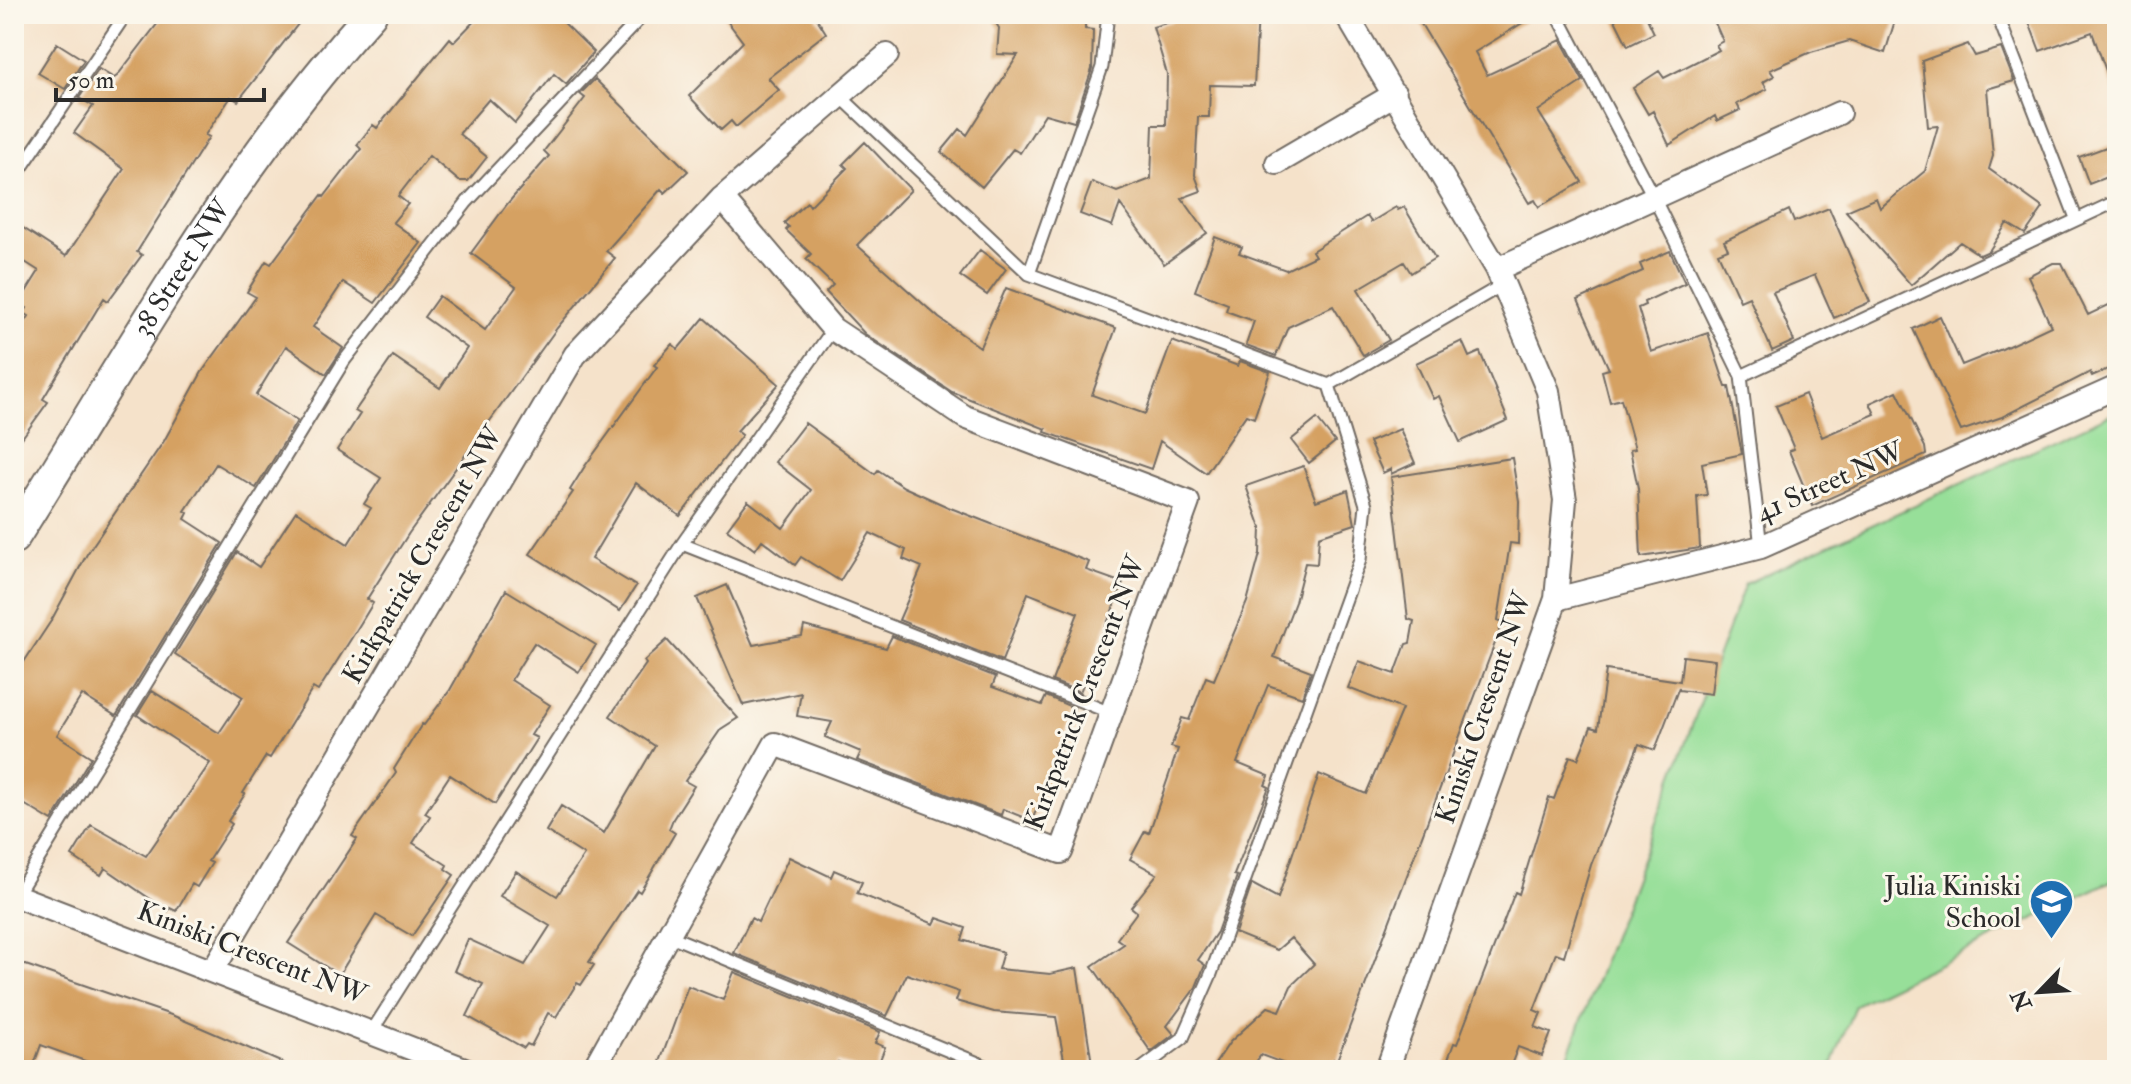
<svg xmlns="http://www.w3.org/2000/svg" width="2131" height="1084" viewBox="0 0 2131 1084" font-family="'IM FELL Double Pica',serif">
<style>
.green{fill:#97df99;stroke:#618562;stroke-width:2}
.building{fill:#d5a162}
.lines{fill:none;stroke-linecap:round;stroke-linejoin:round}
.lane-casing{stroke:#726b63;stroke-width:15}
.street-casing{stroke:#726b63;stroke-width:26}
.secondary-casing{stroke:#726b63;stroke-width:34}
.lane{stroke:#fff;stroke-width:11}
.street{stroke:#fff;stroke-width:22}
.secondary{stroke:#fff;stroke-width:30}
.labels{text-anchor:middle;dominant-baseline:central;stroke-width:6;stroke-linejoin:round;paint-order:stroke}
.street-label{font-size:28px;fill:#2b2b2b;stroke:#fbf7ec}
.poi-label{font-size:28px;fill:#2b2b2b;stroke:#fbf7ec;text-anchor:end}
</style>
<rect width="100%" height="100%" fill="#fbf7ec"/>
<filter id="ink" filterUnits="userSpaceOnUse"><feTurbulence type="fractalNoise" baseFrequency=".0125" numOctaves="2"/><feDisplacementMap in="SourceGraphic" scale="16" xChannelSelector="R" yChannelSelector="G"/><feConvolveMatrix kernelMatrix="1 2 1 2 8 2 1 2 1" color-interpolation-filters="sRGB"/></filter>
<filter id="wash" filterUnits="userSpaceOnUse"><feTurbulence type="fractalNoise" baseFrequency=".006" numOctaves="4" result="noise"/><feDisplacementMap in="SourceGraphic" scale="32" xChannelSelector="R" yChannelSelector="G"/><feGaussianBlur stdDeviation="1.8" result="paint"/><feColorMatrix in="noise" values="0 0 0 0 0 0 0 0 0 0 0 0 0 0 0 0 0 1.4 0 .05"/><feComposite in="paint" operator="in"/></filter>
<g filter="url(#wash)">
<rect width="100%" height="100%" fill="#f5e2ca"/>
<path class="green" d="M2117,411V878L1855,1005L1830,1070H1563L1745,584Z"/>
<g id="blocks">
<path class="building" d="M165,14H287L298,24L238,101L231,97L205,135L209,137L137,252L142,255L108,301L104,298L43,399L48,402L14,449V340L29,316L24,313L27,308L19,303L39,271L14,255V222L66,256L124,169L74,133L93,106L79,98L99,69L114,78L117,76Z
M481,14H555L594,52L566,84L554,74L515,123L489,99L459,134L487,157L468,181H459L429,156L398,196L408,204L393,222L421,243L375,303L343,282L313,327L343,348L326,374L286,346L256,395L297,421L256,488L216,464L185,511L188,513L185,519L222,543L116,716L82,695L57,735L91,757L52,821L14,798V677L51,621L87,554L164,441L202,372L256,297L247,292L266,261L271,264L322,195L324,197L361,149L357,145L373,125L377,128L450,38L454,42Z
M722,14H814L826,33L768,78L779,90L736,127L731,121L721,130L689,96L743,42Z
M990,14H1085V29L1093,30L1092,69L1074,122L1045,114L1020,153L1013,149L982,187L941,152L960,129L967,135L1018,55L997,54L999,28Z
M1196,14H1258L1254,86L1210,85L1209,117H1198L1195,175L1201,191L1182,198L1207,233L1164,264L1120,204L1112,226L1080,214L1092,182L1117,192L1151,179L1153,125H1166L1167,74L1153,27Z
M1415,14H1537L1475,52L1487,75L1561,40L1583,81L1538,111L1582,182L1539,207L1535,200L1529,203Z
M1612,14H1645L1654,33L1628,46Z
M1711,14H1897L1885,53L1849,41L1811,52L1770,70L1774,76L1763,82L1767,89L1737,104L1740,110L1717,121L1715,116L1669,145L1653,111L1648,114L1633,88L1659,71L1664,78L1719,50L1716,45L1723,41Z
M2051,14H2117V93H2114L2092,32L2040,51L2029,22Z
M57,43L84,60L65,89L38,73Z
M1968,44L1975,56L2001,48L2014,81L1987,89L1993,156L1989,169L2043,208L2025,234L2007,223L1989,251L1980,255L1960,242L1911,285L1846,211L1876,198L1880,208L1925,171L1938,126L1928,127L1922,61Z
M595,79L688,171L665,193L661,189L606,251L615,258L557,328L409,533L367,599L373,603L351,639L318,691L313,688L270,758L266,756L243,793L245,794L228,821L232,824L208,861L212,863L197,887L192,884L176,911L170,908L168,911L105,868L101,875L72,856L91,825L146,856L210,763L137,715L152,691L219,733L243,697L175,654L237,552L259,567L296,511L348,544L371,508L364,504L381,478L337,450L360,414L355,411L393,356L440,388L467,348L424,317L439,296L485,330L516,287L471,253L508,203L549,156L544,151L585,98L580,94Z
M865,142L911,190L857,245L939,318L980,347L1006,288L1116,328L1092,395L1145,414L1172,341L1238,366L1240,361L1270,372L1254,418L1246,415L1206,473L1160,441L1151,469L1045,432L1046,429L952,392L865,334L826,292L833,285L806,259L811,254L786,230L789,227L784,223L807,202L810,206L847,168L843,164Z
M2117,143V173L2089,184L2079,157Z
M1396,207L1398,210L1404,207L1435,258L1411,273L1404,262L1358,289L1389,340L1363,355L1333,306L1288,327L1276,356L1246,345L1254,321L1226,311L1228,304L1195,291L1215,237L1242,247L1239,253L1286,270L1315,256L1312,251L1367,216L1371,222Z
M1829,208L1870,302L1834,318L1815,275L1773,292L1794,341L1772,351L1749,297L1740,301L1718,253L1728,249L1724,241L1789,210L1794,222Z
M980,250L1006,269L987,295L960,276Z
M1670,251L1685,283L1644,302L1645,305L1638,308L1651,352L1708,333L1726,387H1729L1742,454L1702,463L1707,495L1697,496L1700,548L1641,557L1638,488L1630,450L1635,449L1621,399L1610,402L1602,371L1609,369L1578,300L1643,271L1640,264Z
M2053,263H2062L2088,315L2117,301V365L2092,376L2090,372L2002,417L1961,431L1913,329L1940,316L1962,365L2002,349L2051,326L2028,276Z
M704,318L779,384L737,431L742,435L680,516L636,483L591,559L636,586L620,611L530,554L573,492L570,490L585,466L657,367L654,365L672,344L678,349Z
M1462,341L1469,357L1480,352L1508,420L1460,442L1439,396L1433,399L1416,363Z
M1897,391L1925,447L1926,455L1812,506L1789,451L1794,449L1776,406L1805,394L1822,437L1875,414L1870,403Z
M1317,419L1335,442L1309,463L1291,440Z
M805,423L875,474L878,470L904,487L948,507L1089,562L1086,570L1123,583L1080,692L1052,681L1078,613L1028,593L1002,661L899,620L922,567L903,559L906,550L870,533L840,581L801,557L795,565L762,540L755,550L727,529L748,501L783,528L811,490L775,462Z
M1400,429L1415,463L1391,474V469L1383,473L1369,442Z
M1512,458L1519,501L1518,544L1510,543L1498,620L1503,622L1337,1060L1334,1059L1330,1070H1301L1261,1055L1250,1070H1211L1230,1042L1268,1007L1280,1011L1291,986L1314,964L1291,938L1277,950L1235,933L1252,884L1278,898L1319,774L1366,794L1402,709L1348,688L1359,661L1395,674L1406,644L1410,643L1414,621L1408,619L1391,477Z
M1303,466L1316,501L1348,490L1355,524L1319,536L1317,564L1305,563L1295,602L1274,657L1311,671L1302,697L1268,685L1237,763L1269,776L1265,785L1269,787L1234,875L1237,876L1217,932L1198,960L1205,965L1196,987L1167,1026L1174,1034L1151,1052L1092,966L1124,944L1117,939L1137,912L1131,907L1157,874L1130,859L1145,831L1149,833L1178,749L1171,747L1182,718L1189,720L1206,677L1214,680L1247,602L1260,554L1261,528L1246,486Z
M727,585L753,645L802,636L804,626L886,648L892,636L996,677L992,687L1042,705L1046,696L1074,708L1032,821L1003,809L1001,815L857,760L861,752L825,737L832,722L797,716L801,693L743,705L697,598Z
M506,590L596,645L579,672L534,643L511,680L550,705L531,735L537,738L495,804L450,775L425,813L430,816L413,843L447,865L445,869L454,875L412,936L376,915L339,975L288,943L357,839L352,836L396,773L394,769L422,724L424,725L450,690Z
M667,640L738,718L721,729L685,781L694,786L673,819L669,829L675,833L640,892L637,890L589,962L594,965L581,985L577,983L556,1017L548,1013L531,1046L527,1044L524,1048L467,1016L483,984L454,971L468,939L525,965L550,926L500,896L516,871L557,896L584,855L546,831L561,806L604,833L655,746L610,716L646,664L644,661Z
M1683,656L1715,660L1711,694L1679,690V687L1655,750L1639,744L1591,865L1564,956L1556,953L1534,1010L1541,1013L1535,1027L1551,1033L1542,1056L1518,1047L1509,1070H1444L1454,1043L1457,1044L1515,892L1519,894L1549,797L1554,799L1570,756L1578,759L1591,727L1598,729L1606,670L1680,681Z
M789,857L831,877L834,870L862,882L857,893L934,924L937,918L966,928L962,940L1003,952L998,969L1050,974L1077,968L1093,1070H1066L1056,1017L994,1012L956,1001L959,992L907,974L887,1016L734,953L751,918L758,922Z
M14,961L174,1016L299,1070H110L41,1045L32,1070H14Z
M734,972L880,1032L875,1043L885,1047L876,1070H861L838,1062L834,1070H657L688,986L723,1000Z"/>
</g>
</g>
<g filter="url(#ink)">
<use href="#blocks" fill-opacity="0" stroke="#726b63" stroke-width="2"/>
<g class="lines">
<defs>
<path id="lane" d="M1557,14L1654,198L1741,376L1761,547
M1997,14L2076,218
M840,96L1029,274L1329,385L1366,505L1360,560L1211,974L1183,1038L1140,1070
M14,179L126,14
M1029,274L1102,67L1108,14
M1741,376L2117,201
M1329,385L1504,284
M682,544L1111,713
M16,896L344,361L467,202L644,14
M668,935L995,1070
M372,1031L682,544L833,329"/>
<path id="street" d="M1346,14L1497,269L1548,391L1565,500L1556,599L1387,1070
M1277,163L1395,94
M1497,269L1839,113
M1556,599L1761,547L2117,387
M14,895L467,1070
M213,970L575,355L722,198L887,55
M593,1070L775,744L1061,852L1188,502L965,417L833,329L722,198"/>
<g id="secondary">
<path id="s1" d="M14,538C127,359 228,171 371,14"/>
</g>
</defs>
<use href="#lane" class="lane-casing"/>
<use href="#street" class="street-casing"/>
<use href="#secondary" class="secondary-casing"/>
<use href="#lane" class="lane"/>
<use href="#street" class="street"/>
<use href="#secondary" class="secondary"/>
</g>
</g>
<defs>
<symbol id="school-pin" viewBox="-11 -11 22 30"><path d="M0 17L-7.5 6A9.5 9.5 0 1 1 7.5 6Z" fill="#1f6fb2" stroke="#fbf7ec"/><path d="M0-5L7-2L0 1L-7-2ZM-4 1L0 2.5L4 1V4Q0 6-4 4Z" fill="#fff"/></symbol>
</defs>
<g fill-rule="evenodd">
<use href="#school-pin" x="2026" y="876" width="51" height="69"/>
</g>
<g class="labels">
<g class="street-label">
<text stroke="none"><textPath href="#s1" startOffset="318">38 Street NW</textPath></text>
<text transform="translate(1830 482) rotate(-24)">41 Street NW</text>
<text transform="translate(423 555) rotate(-60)">Kirkpatrick Crescent NW</text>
<text transform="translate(1085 693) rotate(-69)">Kirkpatrick Crescent NW</text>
<text transform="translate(1484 708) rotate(-71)">Kiniski Crescent NW</text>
<text transform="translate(252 953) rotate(21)">Kiniski Crescent NW</text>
</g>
<g class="poi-label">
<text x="2021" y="886">Julia Kiniski<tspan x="2021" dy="32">School</tspan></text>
</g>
</g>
<rect width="2131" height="1084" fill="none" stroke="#fbf7ec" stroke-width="48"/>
<g transform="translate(2039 992) rotate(245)" stroke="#fbf7ec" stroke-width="6" paint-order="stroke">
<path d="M0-6L14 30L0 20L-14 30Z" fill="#2b2b2b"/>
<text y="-12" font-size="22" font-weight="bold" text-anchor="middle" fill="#2b2b2b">N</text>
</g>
<path d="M56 88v12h208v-12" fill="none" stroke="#2b2b2b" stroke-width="4"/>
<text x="68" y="88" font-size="24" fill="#2b2b2b" stroke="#fbf7ec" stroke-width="6" paint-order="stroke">50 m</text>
</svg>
